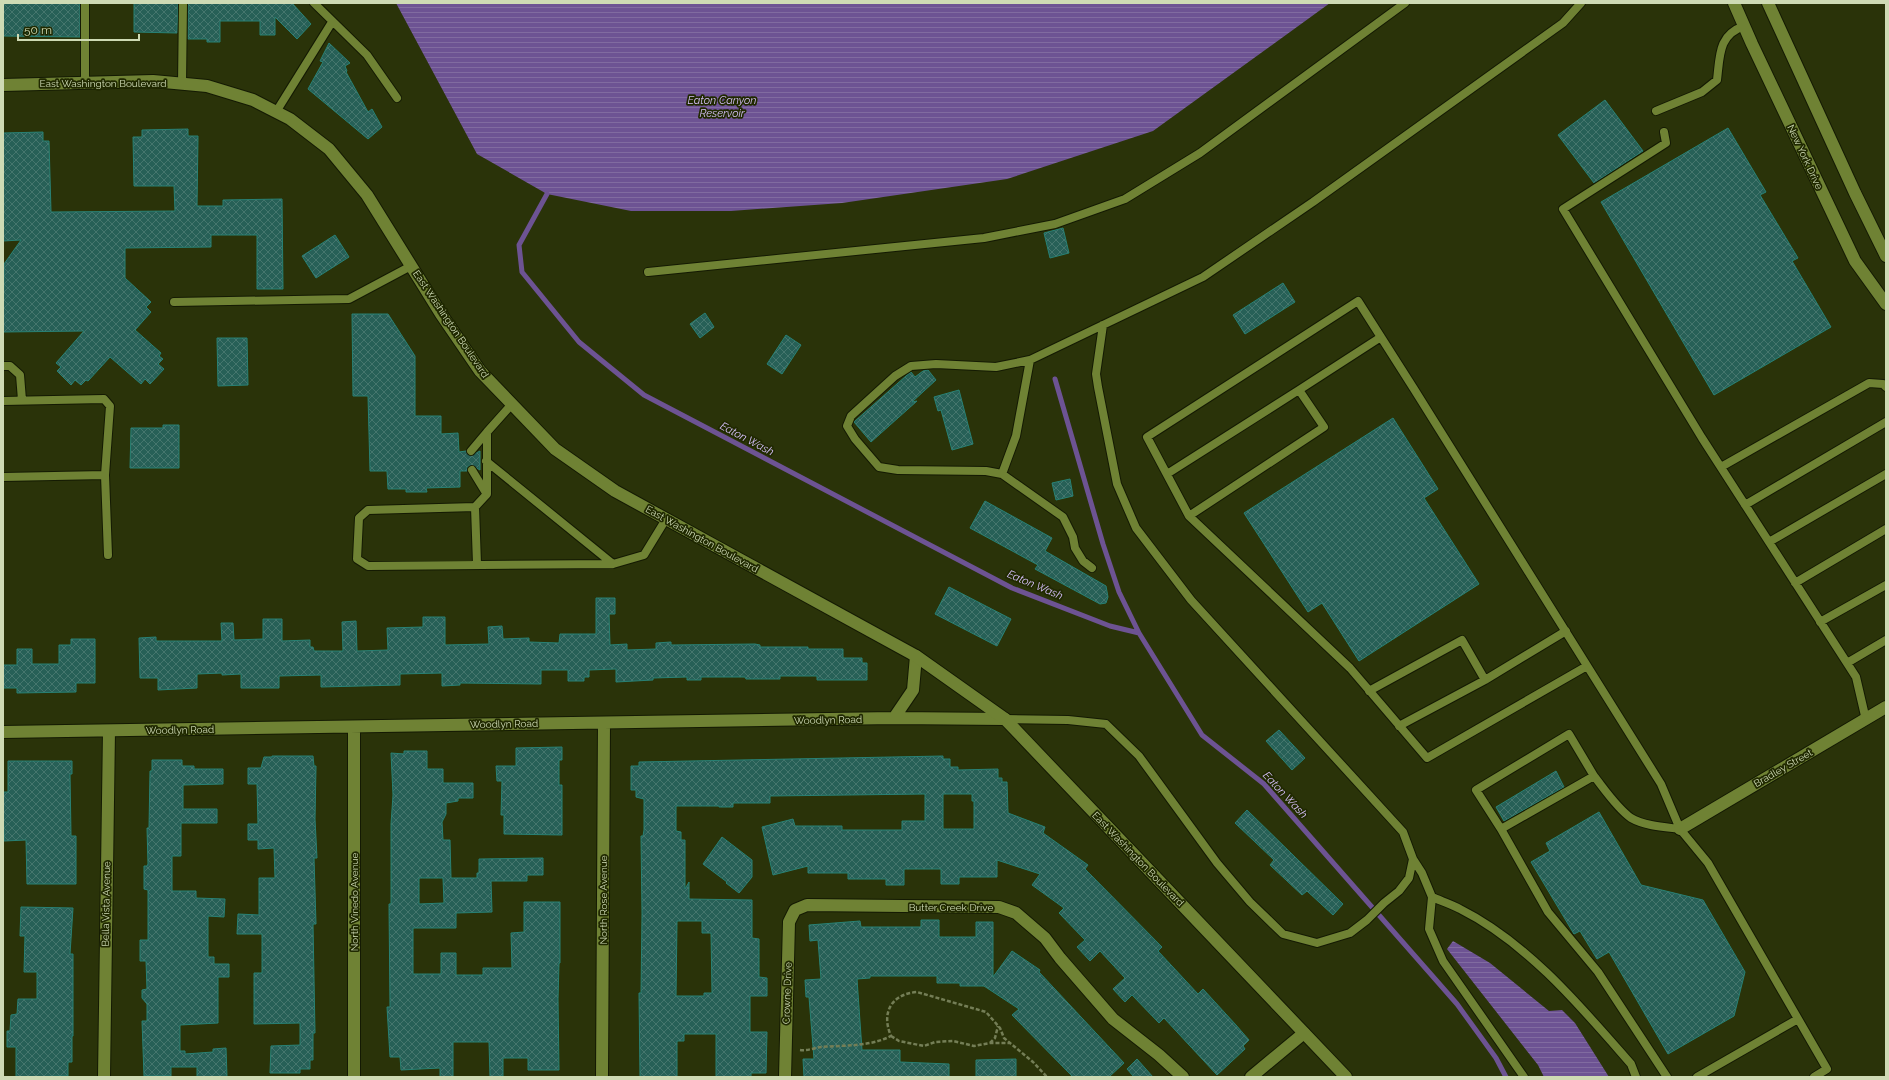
<svg xmlns="http://www.w3.org/2000/svg" width="1889" height="1080" viewBox="0 0 1889 1080" font-family="Raleway,sans-serif">
<style>
.water{fill:url(#water-rules)}
.lines{fill:none;stroke-linecap:round;stroke-linejoin:round}
.stream{stroke:#6d5393;stroke-width:5}
.building{fill:url(#building-cross-hatch);stroke:#288174;fill-rule:evenodd}
.lane-casing{stroke:#141a03;stroke-width:10}
.street-casing{stroke:#141a03;stroke-width:14}
.secondary-casing{stroke:#141a03;stroke-width:14}
.path{stroke:#747e56;stroke-width:2.5;stroke-dasharray:4 2;stroke-linecap:butt}
.lane{stroke:#6f8234;stroke-width:8}
.street{stroke:#6f8234;stroke-width:12}
.secondary{stroke:#6f8234;stroke-width:12}
.labels{text-anchor:middle;dominant-baseline:central;stroke-width:3.5;stroke-linejoin:round;paint-order:stroke}
.street-label{font-size:10px;fill:#cedab4;stroke:#202900}
.water-label{font-size:11px;font-style:italic;fill:#d4bff7;stroke:#202900}
</style>
<defs>
<pattern id="water-rules" width="6" height="5" patternUnits="userSpaceOnUse"><rect width="6" height="5" fill="#6d5393"/><path d="M0 2.5h6" fill="none" stroke="#816ba0"/></pattern>
<pattern id="building-cross-hatch" width="8" height="8" patternUnits="userSpaceOnUse"><rect width="8" height="8" fill="#276057"/><path d="M0 0l8 8M0 8l8-8" fill="none" stroke="#45766d"/></pattern>
</defs>
<rect width="100%" height="100%" fill="#2a3309"/>
<path class="water" d="M396,3H1330L1153,131L1007,179L842,203L731,211H631L547,194L477,154Z
M1453,941L1490,963L1549,1011L1562,1010L1575,1023L1609,1077H1544L1538,1065L1447,949Z"/>
<g class="lines">
<path class="stream" d="M547,194L519,245L522,272L579,342L644,395L1012,588L1110,626L1139,633L1202,735L1264,784L1457,1004L1496,1058L1506,1077
M1055,379L1103,544L1119,592L1139,633"/>
</g>
<path class="building" d="M3,3H80V37L3,36Z
M134,3H178L177,33L134,32Z
M188,3H292L311,24L297,39L275,17V35H260V21H220V42H207V39H188Z
M329,43L350,63L345,66L347,71L346,72L368,112L372,109L382,127L368,139L308,89L323,62L320,61Z
M1605,100L1643,151L1594,183L1558,135Z
M1728,128L1766,192L1760,195L1798,258L1792,261L1831,327L1714,395L1601,202Z
M188,129V136H198L197,206H223V200L282,199L283,289H257V235H211V247L125,248V278L151,302L146,307L151,312L135,330L161,353L159,356L163,359L158,364L164,369L150,384L145,379L141,384L110,357L88,381L86,380L81,385L75,380L71,385L57,371L61,367L56,363L84,331L3,332L4,264L21,240L3,241V133L43,132V141H49L51,212L175,211L174,186H134L133,137H142V130Z
M1063,228L1069,253L1050,258L1044,233Z
M335,235L349,257L316,278L302,256Z
M1283,283L1295,302L1245,334L1233,315Z
M705,313L714,327L700,338L690,324Z
M352,314H388L415,356V416H441V434L458,433L459,452L466,451L470,456L480,451V470L471,465L467,467V471H460V487L426,488L427,492H406V489H388L387,471H370L368,396H353Z
M786,335L801,345L782,374L767,364Z
M217,338H247L248,385L218,386Z
M928,370L936,380L912,402L917,401L871,442L854,422L855,421L906,376L911,372L915,377L923,371Z
M959,390L973,444L952,450L941,410L938,411L934,397Z
M1393,418L1438,489L1424,498L1479,584L1359,661L1322,603L1308,612L1244,513Z
M163,425H179V468H130L131,428H163Z
M1070,479L1073,496L1056,500L1052,483Z
M985,501L1052,538L1045,551L1106,586L1108,597L1106,603L1100,604L1035,569L1038,565L970,528Z
M949,587L1011,619L997,646L935,614Z
M596,598H615V614H609L610,645L627,644V650L656,649V643L671,642V645L755,644L760,645V647H808V649H843V658H862V663H867V680H817V676H780V679H746L745,677H701V680H687V677L653,678V680L616,682V669L589,670V677H584V681H568V670H541V684L460,683V685L442,686V673L400,674V685L321,687V675L279,676V688H241V674L222,675V673L197,674V688L158,690V678H140L139,638L156,637V641H222L221,623H233L234,640L263,639V619H282V641L310,640V647H313L314,651H343L342,622L356,621L357,651L388,650L387,628L423,627V617H445V645L489,644L488,627L502,626L503,639L529,638V642L559,643L560,634H596Z
M71,639H95V683H76V692L17,693V688H3V665H17V649H32V664H59V645H71Z
M1279,730L1305,758L1292,770L1266,741Z
M562,747V760H559V785H562V835L504,834V815H501L502,781H497L496,766H516V748Z
M404,751H427V769H443V783H473V798H458V801L446,803V814L442,822L443,840H450L451,878H477V873H479V859L543,858V875H527V881H491L492,912L456,913V928H413V974H441V953H456V975H483V968H512L511,933L524,932V902H560V963H559L558,999L559,1070H528V1058H503V1076L490,1077L489,1042H453V1077H440V1068L401,1070L400,1057H390L387,1007H390L389,904H391V824L393,795L391,753L404,754ZM419,878H443L444,903L419,904Z
M272,756H313L314,766H316L315,819L317,858H314L316,924H313L315,1033H313V1060H310V1069H300V1073H270L271,1046L300,1045V1023L254,1024V973H262V934H237L238,914L259,915V878H275L274,848L258,849V840H248V824H258L257,784H248V768H261L264,757H272Z
M943,756V759H950V767H958V770L998,769V778H1002V782H1007L1008,813L1045,827L1043,833L1088,865L1085,869L1162,947L1158,951L1198,994L1203,989L1236,1025L1249,1040L1243,1046L1245,1049L1217,1075L1164,1018L1159,1023L1132,995L1125,1002L1113,989L1125,978L1100,951L1090,961L1077,947L1085,940L1059,913L1064,908L1032,885L1040,874L997,860V877H959V884H941V869H904V885H886V879H848V873H808V866L773,875L762,827L793,819L795,826H842V830H902V821H925V794L770,796V803H733V807H719V806H676V831L681,832V840H685V889L689,882V899L752,900V938L759,939V977L767,978V996H750V1032H767L766,1073H751V1077H716V1034H684V1041H677V1077H640L639,993H641L642,914L641,836H643L644,830V799L636,797V790H631V766H639V762ZM943,794H972V801H974V829H943ZM677,921H702V933H711L712,993H704V996H676Z
M152,760H182V766H194V769H223V784L183,785V809H217V823H181V856H172V891H196V898L225,899L224,917L208,916V957H214V964H229V977H218V1023L180,1025V1051H185V1054L213,1052V1049L226,1048L227,1077H197V1067H171V1076H144L142,1021H147V1004L142,998V990L147,989L146,961H140V940H148V890L144,889V866H147L148,864L147,828H149L150,771H152Z
M8,761H72V774H70L71,836H76V884H27L26,840L4,841L3,792H8Z
M1556,771L1564,787L1504,821L1496,807Z
M1247,810L1343,904L1333,915L1307,891L1302,895L1270,865L1274,860L1235,823Z
M1599,812L1641,885L1703,900L1745,972L1734,1016L1668,1054L1609,952L1597,959L1580,931L1574,934L1531,862L1550,851L1546,843Z
M722,837L752,860V877L739,893L726,883L727,882L703,864Z
M21,907L73,908L70,954H73V1036H72V1062H68V1076L16,1077V1047H7V1031H10L11,1015L17,1014L18,999H37V972H24L25,936H20Z
M921,920H939V937H976V922H993V977L1012,951L1040,970L1039,972L1124,1063L1109,1077H1073L1012,1015L1019,1009L984,986H960V983H937V976H870V978L857,979L862,1050H900V1062L949,1064V1077H804L803,1059H814L809,997H806L805,980L821,979L818,940L810,941L809,925L860,921L861,927H921Z
M1016,1059V1077H976V1060Z
M1137,1059L1153,1077H1134L1127,1069Z"/>
<g class="lines">
<defs>
<path id="lane" d="M314,3L367,55L397,98
M85,83V3
M182,84L183,3
M1656,111L1702,92L1717,80C1720,56 1718,35 1744,26
M276,112L332,22
M1664,132L1666,143L1563,209L1702,438L1856,677L1866,720
M648,272L984,238L1055,224L1125,199L1200,153L1405,3
M174,302L349,299L411,266
M1381,337L1299,390L1324,427L1189,516L1147,437L1358,301L1414,389L1661,784L1680,829L1708,863L1827,1069L1814,1077
M3,366H10L20,375L22,400
M3,401L104,399L110,406L105,475L108,555
M512,404L487,432V494L475,507L368,510L359,518L357,559L368,566L613,564L644,555L666,519
M471,451L487,432
M486,461L613,564
M1721,467L1869,383L1883,384L1886,387
M472,470L486,493
M1002,474L1016,436L1030,360
M1167,474L1299,390
M3,477L105,475
M1745,505L1886,422
M475,507L477,564
M1189,516L1350,668L1427,758L1587,666
M1769,542L1886,474
M1092,568L1083,561L1075,548L1073,537L1063,517L1002,474L986,471L898,470L879,467L855,439L847,426L851,416L895,376L911,366L936,364L996,367L1030,360L1203,277L1313,202L1563,23L1581,3
M1795,583L1886,529
M1820,622L1886,585
M1847,663L1886,640
M1369,691L1462,640L1485,680L1566,631
M1005,719L1068,720L1106,724L1139,756L1217,863L1250,902L1283,934L1317,943L1350,933L1367,920L1384,903L1399,891L1409,878L1413,859L1403,832L1191,600L1136,528L1117,484L1098,387L1096,374L1103,325
M1399,726L1485,680
M1594,776C1605,790 1617,808 1631,818C1645,826 1664,827 1680,829
M1501,829L1594,776L1569,734L1476,790L1501,829L1548,912L1598,972L1667,1077
M1413,859L1422,873L1432,897L1429,929L1443,961L1524,1077
M1432,897C1441,901 1451,904 1460,909C1528,943 1582,1008 1631,1064L1636,1077
M1697,1077L1798,1019"/>
<path id="street" d="M894,718L913,690L916,656
M354,727V1077
M3,732L894,718L1005,719
M1680,829L1886,707
M104,1077L109,731
M602,1077L604,723
M785,1077L789,922L795,910L807,905L999,907L1016,913L1045,938L1060,958L1113,1019L1159,1055L1183,1077
M1251,1077L1304,1033"/>
<path id="secondary" d="M1734,3L1752,44L1855,261L1886,304
M1768,3L1855,193L1886,256
M3,85L153,81L207,86L253,100L290,119L329,149L367,195L441,314L480,371L555,449L615,491L916,656L1005,719L1346,1077"/>
</defs>
<use href="#lane" class="lane-casing"/>
<use href="#street" class="street-casing"/>
<use href="#secondary" class="secondary-casing"/>
<path class="path" d="M891,1036L899,1041L924,1046L935,1042L953,1041L974,1046L990,1043H1010
M990,1043L995,1038L998,1026
M800,1050C807,1051 814,1048 821,1047C845,1045 869,1047 891,1036C881,1013 891,994 917,992L986,1012L1000,1028L1004,1038L1033,1062L1047,1077"/>
<use href="#lane" class="lane"/>
<use href="#street" class="street"/>
<use href="#secondary" class="secondary"/>
</g>
<g class="labels">
<g class="street-label">
<text x="103" y="83">East Washington Boulevard</text>
<text transform="translate(1805 157) rotate(65)">New York Drive</text>
<text transform="translate(451 324) rotate(56)">East Washington Boulevard</text>
<text transform="translate(702 539) rotate(29)">East Washington Boulevard</text>
<text transform="translate(828 720) rotate(-1)">Woodlyn Road</text>
<text transform="translate(504 724) rotate(-1)">Woodlyn Road</text>
<text transform="translate(180 730) rotate(-1)">Woodlyn Road</text>
<text transform="translate(1783 768) rotate(-30)">Bradley Street</text>
<text transform="translate(1138 859) rotate(46)">East Washington Boulevard</text>
<text transform="translate(603 900) rotate(-90)">North Rose Avenue</text>
<text transform="translate(354 902) rotate(-90)">North Vinedo Avenue</text>
<text transform="translate(106 904) rotate(-89)">Bella Vista Avenue</text>
<text x="951" y="907">Butter Creek Drive</text>
<text transform="translate(787 993) rotate(-88)">Crowne Drive</text>
</g>
<g class="water-label">
<text x="722" y="100">Eaton Canyon<tspan x="722" dy="13">Reservoir</tspan></text>
<text transform="translate(747 439) rotate(28)">Eaton Wash</text>
<text transform="translate(1035 585) rotate(23)">Eaton Wash</text>
<text transform="translate(1285 795) rotate(47)">Eaton Wash</text>
</g>
</g>
<rect width="1889" height="1080" fill="none" stroke="#cedab4" stroke-width="8"/>
<path d="M18 34v6h121v-6" fill="none" stroke="#cedab4" stroke-width="2"/>
<text x="24" y="34" font-size="12" fill="#cedab4" stroke="#202900" stroke-width="3" paint-order="stroke">50 m</text>
</svg>
